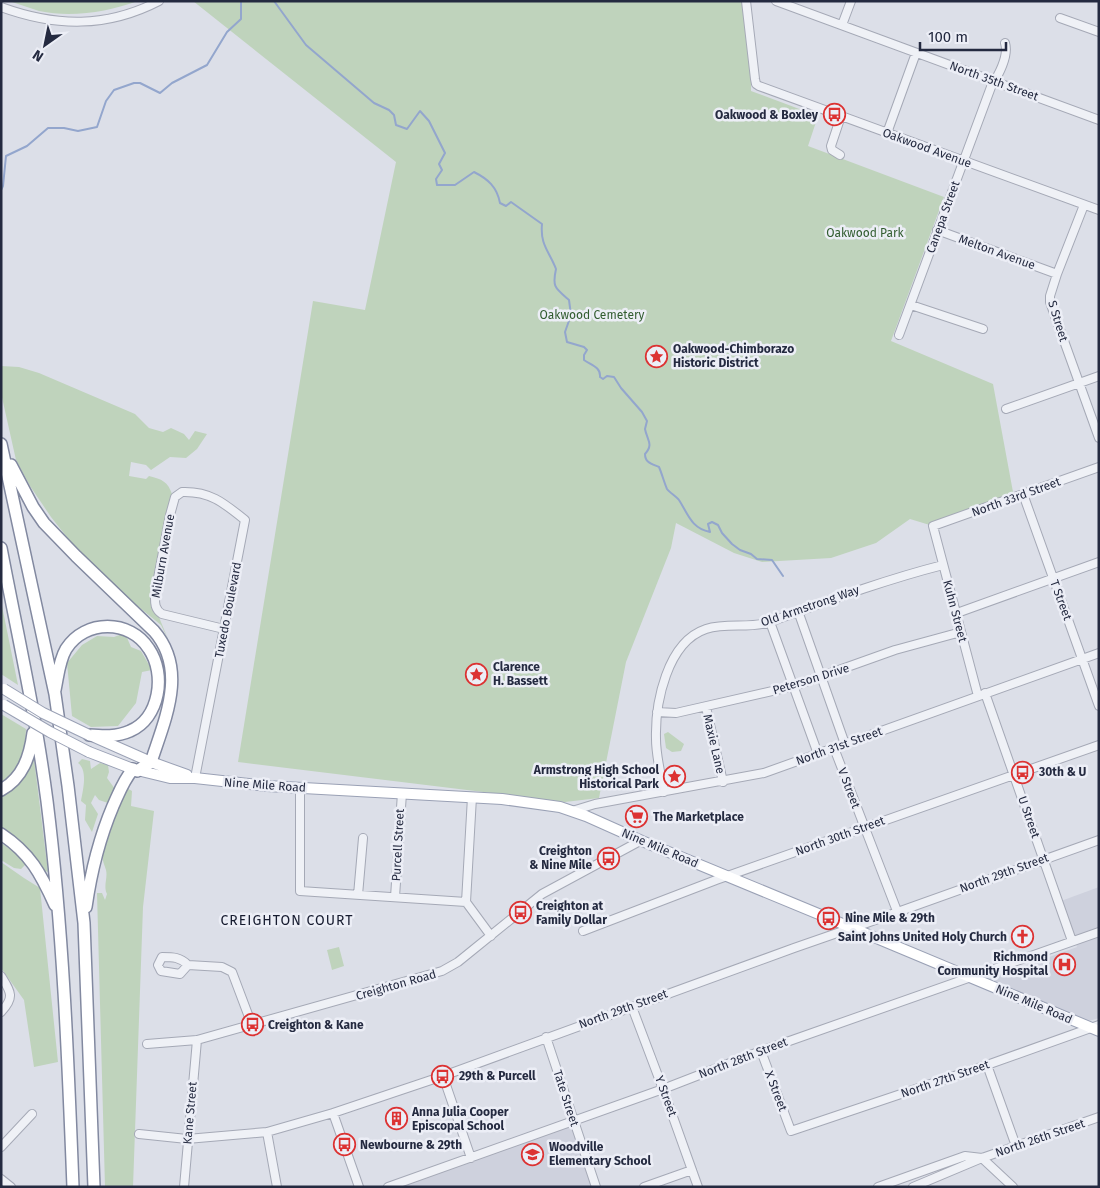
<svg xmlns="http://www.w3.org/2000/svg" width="1100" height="1188" viewBox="0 0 1100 1188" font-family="'Fira Sans',sans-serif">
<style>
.built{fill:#ced1dd}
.green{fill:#bfd3bc}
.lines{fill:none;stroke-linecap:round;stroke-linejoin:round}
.stream{stroke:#93a6cd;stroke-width:2}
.minor-casing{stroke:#a5a9b6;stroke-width:10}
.major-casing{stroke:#9aa1b5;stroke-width:12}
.highway-casing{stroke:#8289a0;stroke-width:14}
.minor{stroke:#eff1f6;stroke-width:8}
.major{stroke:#fff;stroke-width:10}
.highway{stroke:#fff;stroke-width:11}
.major-bridge-casing{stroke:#9aa1b5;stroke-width:12;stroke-linecap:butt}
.major-bridge{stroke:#fff;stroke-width:10}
.labels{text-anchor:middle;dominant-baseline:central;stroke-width:5;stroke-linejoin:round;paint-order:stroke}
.street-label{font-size:12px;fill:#242a40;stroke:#eceef6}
.poi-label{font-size:12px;font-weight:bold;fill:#242a40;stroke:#eceef6;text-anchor:start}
.park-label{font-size:12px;fill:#325d30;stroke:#eceef6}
.neighbourhood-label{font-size:14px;letter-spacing:1px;fill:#171c30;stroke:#eceef6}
</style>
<rect width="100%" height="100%" fill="#dcdfe8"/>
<path class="built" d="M1099,887V1018L1089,1021L988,979L1077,947L1061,901Z
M574,1120L596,1187H389Z"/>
<path class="green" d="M9,1H138C107,12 72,18 39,11C29,8 19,4 9,1Z
M193,1H742L751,76V91L818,116L808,146L944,197L891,341L993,384L1013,492L933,526L910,519L876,543L831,558L762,562L734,553L676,523L671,548L626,662L599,798L565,802L238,762L313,301L365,310L396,162Z
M1,366L19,367L39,373L135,414L149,428L163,432L171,428L184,434L189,440L195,431L207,434L197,449L186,458L170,457L151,470L146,465L131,462L129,476L146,479L149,476C162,479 168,482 172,494L151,598L168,639L161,625L130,600L70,541L51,517L30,486L16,460L1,393Z
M1,601L18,685L1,674Z
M125,633L131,647L141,651L152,670L142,672L136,703L118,726L91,727L72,716L67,663L82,645L97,636L114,637Z
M1,714L26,729C25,744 25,764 14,776C11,779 5,782 1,785Z
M668,732L684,744L681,751L672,752L666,748L664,734Z
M34,759L48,872L42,870L1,829V796L20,782Z
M82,759L90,761L91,769L100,763L108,765L109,772L107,778L115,789L108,803L99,800L95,795L91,803L98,814L92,832L85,820L86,805L81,801C83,790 88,770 78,763Z
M125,787L132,791L131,806L154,811L143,907L133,1187H105L97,893H102L105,900L107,894C103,886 108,878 106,870C104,863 102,861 103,854Z
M1,843L16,853L26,864L21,869L14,868L1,860Z
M1,862L24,878L40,888L58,1062L34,1067L24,1000L1,968Z
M339,947L344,966L332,970L327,950Z"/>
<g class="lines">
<path class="stream" d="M274,1L306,45L374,103L389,110L394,115L396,125L407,129L420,111L429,121L445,153L439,164L442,170L436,179L437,185H455L474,172C488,179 497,187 500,203L506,206L511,202L542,224C540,245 549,251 556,269C552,287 555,288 569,300L571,315L565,332L567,342L584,347L587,350L584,355V360C591,365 601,367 600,377L603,379L607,376L614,377L621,388L642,412L647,421C647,421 645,429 645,429C647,440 654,444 645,454C645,463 652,464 659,467C662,474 664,482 667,489C670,493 676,496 679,500C688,514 691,528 710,532L708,524L712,522L718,525L722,533L732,544L740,550L751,554L757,559L772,560L783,576
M1,190L3,186L6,156L27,146L48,128H64L78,131L97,127L106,101L114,90L134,83H140L160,93L172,83L207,65L227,32L241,19V1"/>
<defs>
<path id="minor" d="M746,1L755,79L756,84L759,86L1099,210
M776,1L1099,120
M1,7C56,27 107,28 159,1
M1060,18L1099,32
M842,25L851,1
M887,133L916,53
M840,155L832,150L831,146L841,116
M1084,205L1057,274L1050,296V302L1099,438
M937,230L1057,274
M911,305L983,329
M899,335L991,87C998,76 1009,56 1005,43
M1006,409L1099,376
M1023,494L1099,706
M798,611L845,744
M957,613L1099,562
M770,622L818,754
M985,693L1072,941
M978,696L933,526L1099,467
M706,707L723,782
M657,712L676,713L794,686L895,650L961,632
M834,748L897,911
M195,778L245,520C224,503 210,491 182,492L175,497L170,515L155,594C155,602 154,609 162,614L224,629
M300,788V891L466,902
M664,792C661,774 656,757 656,739C655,703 667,642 706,629C727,622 750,629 770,622C828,601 884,580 943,565
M472,797L466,902L491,936
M572,811L595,804L764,773L1099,653
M358,895L363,838
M395,897L402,793
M583,931L716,880L1099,745
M188,965L180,974L161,971L158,965L162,957C173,957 180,957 188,965L222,967L232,972L252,1025
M1,976C11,992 15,997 1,1012
M632,1007L663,1089L698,1187
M546,1037L596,1187
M147,1044L197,1040L442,971L458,962L542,894L640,841
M761,1051L791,1131L987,1065L1099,1025
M987,1065L1016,1146
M443,1076L471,1158
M333,1113L359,1187
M267,1132L277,1187
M139,1134L187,1139L267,1132L333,1113L443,1076L794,948L840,932L858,924H864L1099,840
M1,1147L32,1114
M982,1158L1013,1187
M1,1179L11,1187
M184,1187L197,1040
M388,1187L663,1089L761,1051L1099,932
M644,1187L692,1170
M878,1187L965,1156L982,1158
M913,1187L982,1158L1099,1117"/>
<path id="major" d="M92,736L151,762L187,775
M89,752L133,769L170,778H195L267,786L502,799L560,807L586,816L642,841L850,927L1099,1031"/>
<path id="highway" d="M1,444L55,694L68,786L84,923L94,1187
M11,465L33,507L44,523L76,556L154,631C188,670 165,719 151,762L137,771
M1,548C17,632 36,716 47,801C63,929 68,1058 73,1187
M55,690C58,676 59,661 66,649C85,619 130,619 149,649C166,674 160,718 130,731C117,737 103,736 89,735
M1,790C23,778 30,756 33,733
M1,834C30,853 41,874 55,905
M86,907C91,872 99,839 113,806C119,793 123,781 133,769"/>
</defs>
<use href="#minor" class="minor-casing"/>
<use href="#major" class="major-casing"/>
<use href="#highway" class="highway-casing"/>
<use href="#minor" class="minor"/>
<use href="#major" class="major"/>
<use href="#highway" class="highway"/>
<defs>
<path id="major-bridge" d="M4,689L43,713L89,735
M4,705L50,732L89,752"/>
</defs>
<use href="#major-bridge" class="major-bridge-casing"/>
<use href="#major-bridge" class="major-bridge"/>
</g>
<defs>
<symbol id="bus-ring" viewBox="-11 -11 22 22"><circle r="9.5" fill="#eceef6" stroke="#dc3232" stroke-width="1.5"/><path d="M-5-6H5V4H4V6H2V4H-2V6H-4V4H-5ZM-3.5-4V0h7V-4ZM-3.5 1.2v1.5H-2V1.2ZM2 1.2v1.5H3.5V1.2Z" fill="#dc3232"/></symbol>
<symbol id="sight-ring" viewBox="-11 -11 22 22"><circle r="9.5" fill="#eceef6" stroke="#dc3232" stroke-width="1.5"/><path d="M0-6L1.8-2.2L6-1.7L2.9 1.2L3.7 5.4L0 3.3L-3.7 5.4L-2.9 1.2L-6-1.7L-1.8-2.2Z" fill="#dc3232"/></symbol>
<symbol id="supermarket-ring" viewBox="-11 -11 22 22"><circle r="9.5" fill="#eceef6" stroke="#dc3232" stroke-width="1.5"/><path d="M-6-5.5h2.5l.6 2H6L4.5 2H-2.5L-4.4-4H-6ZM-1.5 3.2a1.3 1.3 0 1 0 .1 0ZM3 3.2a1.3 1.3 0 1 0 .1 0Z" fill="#dc3232"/></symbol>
<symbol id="church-ring" viewBox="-11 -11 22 22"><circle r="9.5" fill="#eceef6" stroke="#dc3232" stroke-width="1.5"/><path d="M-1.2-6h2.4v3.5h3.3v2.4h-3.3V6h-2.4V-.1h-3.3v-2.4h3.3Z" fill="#dc3232"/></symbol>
<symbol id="hospital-ring" viewBox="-11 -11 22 22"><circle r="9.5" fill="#eceef6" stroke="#dc3232" stroke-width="1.5"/><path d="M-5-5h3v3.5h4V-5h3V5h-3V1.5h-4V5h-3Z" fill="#dc3232"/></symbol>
<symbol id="building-ring" viewBox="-11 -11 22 22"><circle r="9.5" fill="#eceef6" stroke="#dc3232" stroke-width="1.5"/><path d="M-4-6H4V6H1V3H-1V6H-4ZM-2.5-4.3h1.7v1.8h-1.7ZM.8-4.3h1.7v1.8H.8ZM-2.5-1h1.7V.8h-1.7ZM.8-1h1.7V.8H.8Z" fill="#dc3232"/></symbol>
<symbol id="school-ring" viewBox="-11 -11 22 22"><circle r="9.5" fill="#eceef6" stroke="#dc3232" stroke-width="1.5"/><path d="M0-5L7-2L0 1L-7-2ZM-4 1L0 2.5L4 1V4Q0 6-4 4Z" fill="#dc3232"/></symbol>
</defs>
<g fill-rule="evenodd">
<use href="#bus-ring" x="822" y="102" width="25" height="25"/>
<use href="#sight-ring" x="644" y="344" width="25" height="25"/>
<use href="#sight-ring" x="464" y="662" width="25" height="25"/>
<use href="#bus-ring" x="1010" y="760" width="25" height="25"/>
<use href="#sight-ring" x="662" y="764" width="25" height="25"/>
<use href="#supermarket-ring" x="624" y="804" width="25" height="25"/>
<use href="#bus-ring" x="596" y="846" width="25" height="25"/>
<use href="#bus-ring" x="508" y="900" width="25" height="25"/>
<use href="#bus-ring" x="816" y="906" width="25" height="25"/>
<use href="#church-ring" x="1010" y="924" width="25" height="25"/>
<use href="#hospital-ring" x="1052" y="952" width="25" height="25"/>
<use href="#bus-ring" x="240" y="1012" width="25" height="25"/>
<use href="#bus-ring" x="430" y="1064" width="25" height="25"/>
<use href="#building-ring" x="384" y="1106" width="25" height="25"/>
<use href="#bus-ring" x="332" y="1132" width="25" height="25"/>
<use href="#school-ring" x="520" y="1142" width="25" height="25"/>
</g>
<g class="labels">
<g class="street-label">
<text transform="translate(994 81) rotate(20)">North 35th Street</text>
<text transform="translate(927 148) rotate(20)">Oakwood Avenue</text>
<text transform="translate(943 217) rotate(-70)">Canepa Street</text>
<text transform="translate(997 252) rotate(20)">Melton Avenue</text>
<text transform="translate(1058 321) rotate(73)">S Street</text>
<text transform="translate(1016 497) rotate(-20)">North 33rd Street</text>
<text transform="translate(163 556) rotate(-80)">Milburn Avenue</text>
<text transform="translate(1061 600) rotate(70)">T Street</text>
<text transform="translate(810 606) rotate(-19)">Old Armstrong Way</text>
<text transform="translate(228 610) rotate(-79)">Tuxedo Boulevard</text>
<text transform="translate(955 611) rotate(75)">Kuhn Street</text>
<text transform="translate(811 679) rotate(-17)">Peterson Drive</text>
<text transform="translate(714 744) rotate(77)">Maxie Lane</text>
<text transform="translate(839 746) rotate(-20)">North 31st Street</text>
<text transform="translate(265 785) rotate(4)">Nine Mile Road</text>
<text transform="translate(849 788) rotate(69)">V Street</text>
<text transform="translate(1029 817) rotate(71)">U Street</text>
<text transform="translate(840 836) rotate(-20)">North 30th Street</text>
<text transform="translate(398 845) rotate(-87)">Purcell Street</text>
<text transform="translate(660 848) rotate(23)">Nine Mile Road</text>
<text transform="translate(1004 873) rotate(-20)">North 29th Street</text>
<text transform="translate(396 985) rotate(-16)">Creighton Road</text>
<text transform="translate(1034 1004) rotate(23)">Nine Mile Road</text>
<text transform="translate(623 1009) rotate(-20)">North 29th Street</text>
<text transform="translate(743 1058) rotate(-21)">North 28th Street</text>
<text transform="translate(945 1079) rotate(-19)">North 27th Street</text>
<text transform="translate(776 1091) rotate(69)">X Street</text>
<text transform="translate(666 1096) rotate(70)">Y Street</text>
<text transform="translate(566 1098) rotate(72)">Tate Street</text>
<text transform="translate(190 1113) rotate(-85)">Kane Street</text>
<text transform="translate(1040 1138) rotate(-19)">North 26th Street</text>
</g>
<g class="poi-label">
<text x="818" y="115" text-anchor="end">Oakwood &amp; Boxley</text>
<text x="673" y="349">Oakwood-Chimborazo<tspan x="673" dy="14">Historic District</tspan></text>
<text x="493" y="667">Clarence<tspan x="493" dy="14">H. Bassett</tspan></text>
<text x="659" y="770" text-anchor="end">Armstrong High School<tspan x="659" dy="14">Historical Park</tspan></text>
<text x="1039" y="772">30th &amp; U</text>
<text x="653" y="817">The Marketplace</text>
<text x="592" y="851" text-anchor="end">Creighton<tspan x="592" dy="14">&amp; Nine Mile</tspan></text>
<text x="536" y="906">Creighton at<tspan x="536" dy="14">Family Dollar</tspan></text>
<text x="845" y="918">Nine Mile &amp; 29th</text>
<text x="1007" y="937" text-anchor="end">Saint Johns United Holy Church</text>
<text x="1048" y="957" text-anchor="end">Richmond<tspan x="1048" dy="14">Community Hospital</tspan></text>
<text x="268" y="1025">Creighton &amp; Kane</text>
<text x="459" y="1076">29th &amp; Purcell</text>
<text x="412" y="1112">Anna Julia Cooper<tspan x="412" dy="14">Episcopal School</tspan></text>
<text x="360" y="1145">Newbourne &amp; 29th</text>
<text x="549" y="1147">Woodville<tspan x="549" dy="14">Elementary School</tspan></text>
</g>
<g class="park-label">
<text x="865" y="233">Oakwood Park</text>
<text x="592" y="315">Oakwood Cemetery</text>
</g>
<g class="neighbourhood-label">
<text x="287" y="920">CREIGHTON COURT</text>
</g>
</g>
<rect width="1100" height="1188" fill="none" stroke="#242a40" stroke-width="5"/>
<g transform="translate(45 45) rotate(213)" stroke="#eceef6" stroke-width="4" paint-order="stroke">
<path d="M0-4L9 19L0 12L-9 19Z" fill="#242a40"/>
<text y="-8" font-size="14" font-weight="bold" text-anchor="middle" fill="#242a40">N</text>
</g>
<path d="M920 42v8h86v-8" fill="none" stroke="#242a40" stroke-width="2.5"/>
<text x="928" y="42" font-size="15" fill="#242a40" stroke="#eceef6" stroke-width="4" paint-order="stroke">100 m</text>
</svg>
